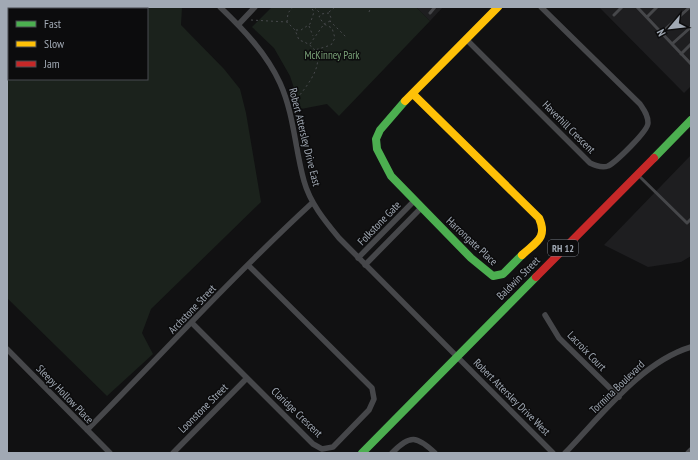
<svg xmlns="http://www.w3.org/2000/svg" width="698" height="460" viewBox="0 0 698 460" font-family="'PT Sans Narrow',sans-serif">
<style>
.built{fill:#1e1e20}
.green{fill:#1b221c}
.lines{fill:none;stroke-linecap:round;stroke-linejoin:round}
.path{stroke:#47494c;stroke-width:1;stroke-dasharray:2 3;stroke-linecap:butt}
.lane{stroke:#46474a;stroke-width:3}
.street{stroke:#46474a;stroke-width:5.5}
.fast{stroke:#4caf50;stroke-width:8}
.slow{stroke:#ffc107;stroke-width:8}
.jam{stroke:#c62828;stroke-width:8}
.labels{text-anchor:middle;dominant-baseline:central;stroke-width:3;stroke-linejoin:round;paint-order:stroke}
.shield{fill:#0c0c0d;stroke:#747a82;stroke-width:1}
.shield-label{font-size:10px;font-weight:bold;fill:#a1a9b4}
.park-label{font-size:11px;fill:#79a077;stroke:#0c0c0d}
.street-label{font-size:11px;fill:#a1a9b4;stroke:#0c0c0d}
</style>
<rect width="100%" height="100%" fill="#111112"/>
<path class="built" d="M416,7H443L430,21Z
M599,7H691V86L684,93Z
M691,155V256L681,262L648,267L604,245Z"/>
<path class="green" d="M30,7H182L181,25L224,69L240,89L246,113L261,202L151,309L142,333L153,354L107,396L7,298V35L9,32V79H147V9H28Z
M272,7H416L430,21L339,116L327,104L301,109L290,76L274,48L252,27Z"/>
<g class="lines">
<path class="path" d="M314,7L320,13
M329,12L335,7
M369,12L371,7
M251,20L287,22L295,30L299,40C336,52 309,84 294,102
M330,21L324,24L319,17L321,14L329,13L331,18L330,21L346,37
M287,22L288,13L293,7
M309,26L313,36
M296,30H301L310,24L314,12L311,7
M310,44L324,24L332,28L335,38L331,45L315,50"/>
<path class="lane" d="M637,7L691,64
M430,13L435,7
M614,15L622,7
M647,17L657,7
M661,33L690,7
M672,44L691,27
M681,54L691,44
M638,175L687,223L691,219"/>
<path class="street" d="M220,7C244,30 266,53 280,83C294,114 295,149 304,181C310,203 325,221 339,238L553,453
M238,25L255,7
M466,39L590,163C596,166 602,168 608,166C616,162 648,131 648,123C648,115 644,110 640,104L541,7
M358,258L414,201
M365,265L421,208
M545,315L559,338L619,397
M192,323L313,444L322,449L333,447L369,410L374,399L372,388L248,265
M7,349L110,453
M87,430C162,354 234,275 312,203
M173,453L247,378
M392,453C410,434 417,436 435,453
M565,453C601,416 641,362 691,347
M688,453L691,450"/>
<path class="fast" d="M405,101L380,130L376,139L377,149L391,176L471,258L493,276L503,274L522,255
M654,158L691,120
M362,453L536,277"/>
<path class="slow" d="M413,94L539,218C548,238 536,242 522,255
M405,101L498,7"/>
<path class="jam" d="M536,277L654,158"/>
</g>
<g class="labels">
<rect class="shield" x="548" y="240" width="30" height="16" rx="3"/>
<g class="shield-label">
<text x="563" y="248">RH 12</text>
</g>
<g class="park-label">
<text x="332" y="55">McKinney Park</text>
</g>
<g class="street-label">
<text transform="translate(569 127) rotate(45)">Haverhill Crescent</text>
<text transform="translate(305 137) rotate(76)">Robert Attersley Drive East</text>
<text transform="translate(379 223) rotate(-46)">Folkstone Gate</text>
<text transform="translate(472 241) rotate(43)">Harrongate Place</text>
<text transform="translate(518 278) rotate(-45)">Baldwin Street</text>
<text transform="translate(192 309) rotate(-46)">Archstone Street</text>
<text transform="translate(587 351) rotate(46)">Lacroix Court</text>
<text transform="translate(617 387) rotate(-44)">Tormina Boulevard</text>
<text transform="translate(65 394) rotate(46)">Sleepy Hollow Place</text>
<text transform="translate(512 397) rotate(45)">Robert Attersley Drive West</text>
<text transform="translate(203 408) rotate(-45)">Loonstone Street</text>
<text transform="translate(297 412) rotate(44)">Claridge Crescent</text>
</g>
</g>
<rect width="698" height="460" fill="none" stroke="#a1a9b4" stroke-width="16"/>
<rect x="8" y="8" width="140" height="72" fill="#0c0c0d" stroke="#484b50"/>
<rect x="16" y="21" width="20" height="6" fill="#4caf50" stroke="#484b50"/>
<text x="44" y="28" font-size="12" fill="#a1a9b4">Fast</text>
<rect x="16" y="41" width="20" height="6" fill="#ffc107" stroke="#484b50"/>
<text x="44" y="48" font-size="12" fill="#a1a9b4">Slow</text>
<rect x="16" y="61" width="20" height="6" fill="#c62828" stroke="#484b50"/>
<text x="44" y="68" font-size="12" fill="#a1a9b4">Jam</text>
<g transform="translate(670 28) rotate(242)" stroke="#0c0c0d" stroke-width="3" paint-order="stroke">
<path d="M0-3L7 15L0 10L-7 15Z" fill="#a1a9b4"/>
<text y="-6" font-size="11" font-weight="bold" text-anchor="middle" fill="#a1a9b4">N</text>
</g>
</svg>
